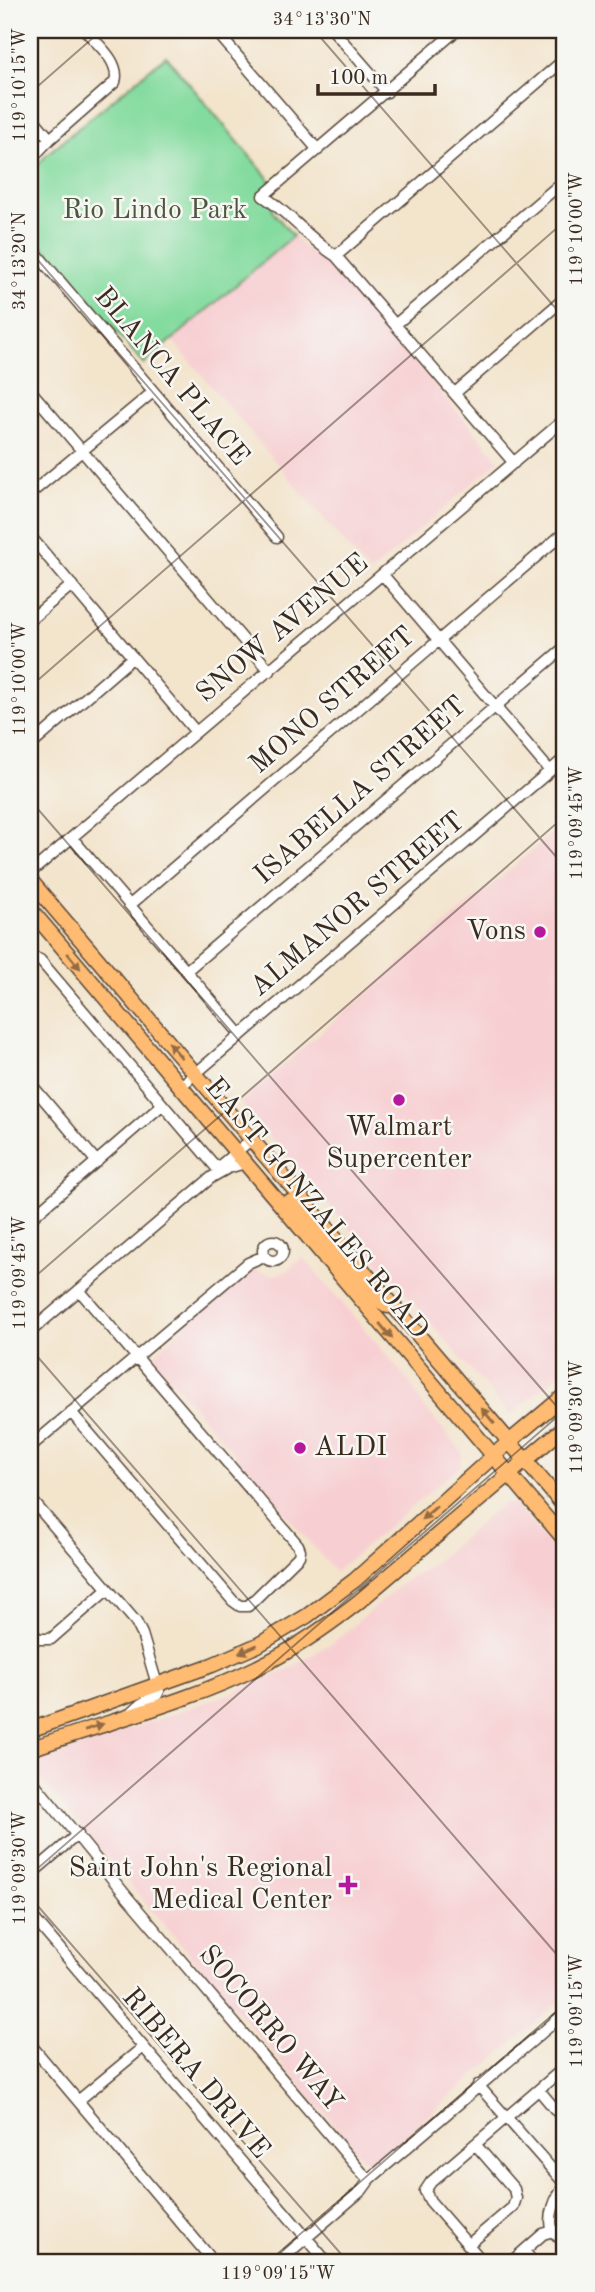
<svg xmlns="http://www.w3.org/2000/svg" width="595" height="2292" viewBox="0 0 595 2292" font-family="'Old Standard TT',serif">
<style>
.built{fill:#f7cfd2}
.green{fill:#84db9f;stroke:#60825e;stroke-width:2}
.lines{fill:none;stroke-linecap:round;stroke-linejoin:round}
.minor-casing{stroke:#574638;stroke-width:13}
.major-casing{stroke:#574638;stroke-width:17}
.minor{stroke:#fff;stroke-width:10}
.major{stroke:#febb71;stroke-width:14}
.oneway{fill:#936b43}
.ticks{fill:none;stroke:#3b2a1e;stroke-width:2;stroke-opacity:0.45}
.poi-dot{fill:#b5179e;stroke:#f6f6f2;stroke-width:2.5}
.labels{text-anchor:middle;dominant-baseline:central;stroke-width:5;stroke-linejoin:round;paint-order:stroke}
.park-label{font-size:28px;fill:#4d563e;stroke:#f6f6f2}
.street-label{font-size:28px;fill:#3b2a1e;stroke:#f6f6f2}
.poi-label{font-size:28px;fill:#3b2a1e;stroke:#f6f6f2;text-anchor:end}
.neatline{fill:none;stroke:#3b2a1e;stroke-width:2.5}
.ticks-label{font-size:18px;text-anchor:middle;fill:#3b2a1e}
</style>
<rect width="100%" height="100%" fill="#f6f6f2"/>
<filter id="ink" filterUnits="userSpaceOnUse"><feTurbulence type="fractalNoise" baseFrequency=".0143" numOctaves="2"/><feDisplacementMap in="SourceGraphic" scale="14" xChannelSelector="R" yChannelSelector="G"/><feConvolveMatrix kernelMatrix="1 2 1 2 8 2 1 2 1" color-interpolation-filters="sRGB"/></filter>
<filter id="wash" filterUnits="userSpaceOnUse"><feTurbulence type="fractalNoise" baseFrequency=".00686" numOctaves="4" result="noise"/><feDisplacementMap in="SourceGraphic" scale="28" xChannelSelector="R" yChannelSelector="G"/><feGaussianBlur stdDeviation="1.57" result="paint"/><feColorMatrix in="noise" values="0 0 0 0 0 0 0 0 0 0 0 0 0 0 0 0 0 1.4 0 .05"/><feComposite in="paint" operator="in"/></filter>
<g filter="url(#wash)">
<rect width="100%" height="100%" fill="#f3e4cc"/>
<path class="built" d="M293,236L305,249L332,265L499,460L370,573L172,340Z
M565,822V1369L510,1415L240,1102Z
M303,1257L411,1384L424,1407L462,1452L460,1466L335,1572L155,1361L154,1355L187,1324L254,1270L274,1275L286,1271Z
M504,1503L515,1504L565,1564V1997L373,2163L363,2159L36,1774L40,1760L232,1693L262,1679L282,1673L334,1642L405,1581L429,1567Z"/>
<path class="green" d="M166,56L269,179L273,212L293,236L144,364L30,231V175L47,154Z"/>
</g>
<g filter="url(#ink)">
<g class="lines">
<defs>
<path id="minor" d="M215,30L318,150
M333,30L387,92
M457,30L263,196C291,214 306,237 336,256L514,463
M30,115L50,139
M30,160L50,139L115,82C121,62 97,44 85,30
M30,246L277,537
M336,256L565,59
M396,324L565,180
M30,390L270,671
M455,393L565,298
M30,494L153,392
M30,536L196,732
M383,575L550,771
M30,620L72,585
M30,746L133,657
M72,838L241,1035
M30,873L565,419
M130,905L565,532
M30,956L40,960L220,1172
M186,971L565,647
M30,1083L97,1162
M181,1086L565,758
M217,1168L252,1139
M30,1219L162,1105
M263 1251a10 10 0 1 1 20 0a10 10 0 1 1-20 0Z
M30,1332L212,1177L228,1168L245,1163
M71,1412L233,1601L240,1606H248L299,1556L300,1550L298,1545L79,1290
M30,1447L248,1263L264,1256
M30,1498L136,1622L142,1634L159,1691L157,1695L141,1704L130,1714
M30,1632L39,1639H51L108,1589
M30,1778L128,1898L363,2174L370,2179
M30,1875L78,1834
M30,1914L327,2262
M30,2044L214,2262
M478,2085L565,2184
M539,2090L565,2121
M79,2100L142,2048
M565,2185C556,2196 547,2217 553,2231C556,2235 562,2240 565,2244
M468,2245L513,2207L516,2198L514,2189L475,2144
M524,2251L533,2262
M278,2262L362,2190L370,2179L565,2013
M483,2262L430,2201L425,2191L431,2182L565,2067
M511,2262L543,2234L553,2231"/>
<path id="major" d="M30,880L565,1507
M30,909L565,1540
M288,1202L331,1247L339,1249L343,1246
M326,1260L331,1256L336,1258L371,1295L388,1306
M30,1730L212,1665L258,1645L307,1616L355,1580L509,1442L565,1395
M30,1749C105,1722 186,1703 258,1667C294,1650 326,1627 357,1603L565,1427"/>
</defs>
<use href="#minor" class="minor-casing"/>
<use href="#major" class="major-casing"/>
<use href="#minor" class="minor"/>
<use href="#major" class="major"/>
</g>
<defs><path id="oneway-solid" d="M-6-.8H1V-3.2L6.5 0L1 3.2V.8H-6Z" transform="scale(1.75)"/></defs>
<g class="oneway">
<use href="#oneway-solid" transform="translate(74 961) rotate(50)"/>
<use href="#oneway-solid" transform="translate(175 1050) rotate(-130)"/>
<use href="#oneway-solid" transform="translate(386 1331) rotate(50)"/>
<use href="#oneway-solid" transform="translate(488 1416) rotate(-130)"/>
<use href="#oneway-solid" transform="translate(429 1513) rotate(139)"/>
<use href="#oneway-solid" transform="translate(248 1649) rotate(156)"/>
<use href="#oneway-solid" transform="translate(94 1727) rotate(-19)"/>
</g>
</g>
<path class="ticks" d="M314,30L565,319M30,93L102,30M30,251L565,867M30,687L565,221M30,800L565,1416M30,1281L565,816M30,1348L565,1964M30,1875L565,1410M30,1897L348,2262M268,2262L565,2004"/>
<g class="poi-dot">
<circle cx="540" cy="932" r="7"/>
<circle cx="399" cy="1100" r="7"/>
<circle cx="300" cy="1448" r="7"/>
<path d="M344.5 1874.5h7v7h7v7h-7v7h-7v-7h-7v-7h7z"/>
</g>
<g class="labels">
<g class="park-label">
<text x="155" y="211">Rio Lindo Park</text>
</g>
<g class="street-label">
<text transform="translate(171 377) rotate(50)">BLANCA PLACE</text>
<text transform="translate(283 629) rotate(-40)">SNOW AVENUE</text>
<text transform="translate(333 701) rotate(-41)">MONO STREET</text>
<text transform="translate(361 791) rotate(-41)">ISABELLA STREET</text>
<text transform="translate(358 905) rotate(-40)">ALMANOR STREET</text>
<text transform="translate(316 1209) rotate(50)">EAST GONZALES ROAD</text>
<text transform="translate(270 2029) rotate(50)">SOCORRO WAY</text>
<text transform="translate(195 2074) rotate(50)">RIBERA DRIVE</text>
</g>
<g class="poi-label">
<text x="526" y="932">Vons</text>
<text x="399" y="1128" text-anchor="middle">Walmart<tspan x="399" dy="32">Supercenter</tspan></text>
<text x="314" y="1448" text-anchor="start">ALDI</text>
<text x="332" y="1869">Saint John's Regional<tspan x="332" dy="32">Medical Center</tspan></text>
</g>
</g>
<rect width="595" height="2292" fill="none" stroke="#f6f6f2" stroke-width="77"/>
<path d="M318 84v10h117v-10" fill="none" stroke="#3b2a1e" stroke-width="3.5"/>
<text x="329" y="84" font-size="21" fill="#3b2a1e" stroke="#f6f6f2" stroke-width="5" paint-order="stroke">100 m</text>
<rect x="38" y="38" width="518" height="2216" class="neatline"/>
<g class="ticks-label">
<text x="322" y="25">34°13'30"N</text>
<text transform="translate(19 85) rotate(-90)" y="6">119°10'15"W</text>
<text transform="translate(576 229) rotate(-90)" y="6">119°10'00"W</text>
<text transform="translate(19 261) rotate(-90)" y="6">34°13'20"N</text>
<text transform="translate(19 679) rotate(-90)" y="6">119°10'00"W</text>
<text transform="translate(576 823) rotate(-90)" y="6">119°09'45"W</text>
<text transform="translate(19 1273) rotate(-90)" y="6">119°09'45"W</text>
<text transform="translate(576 1417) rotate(-90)" y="6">119°09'30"W</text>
<text transform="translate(19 1868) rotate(-90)" y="6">119°09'30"W</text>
<text transform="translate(576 2011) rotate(-90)" y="6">119°09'15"W</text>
<text x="278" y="2279">119°09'15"W</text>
</g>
</svg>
